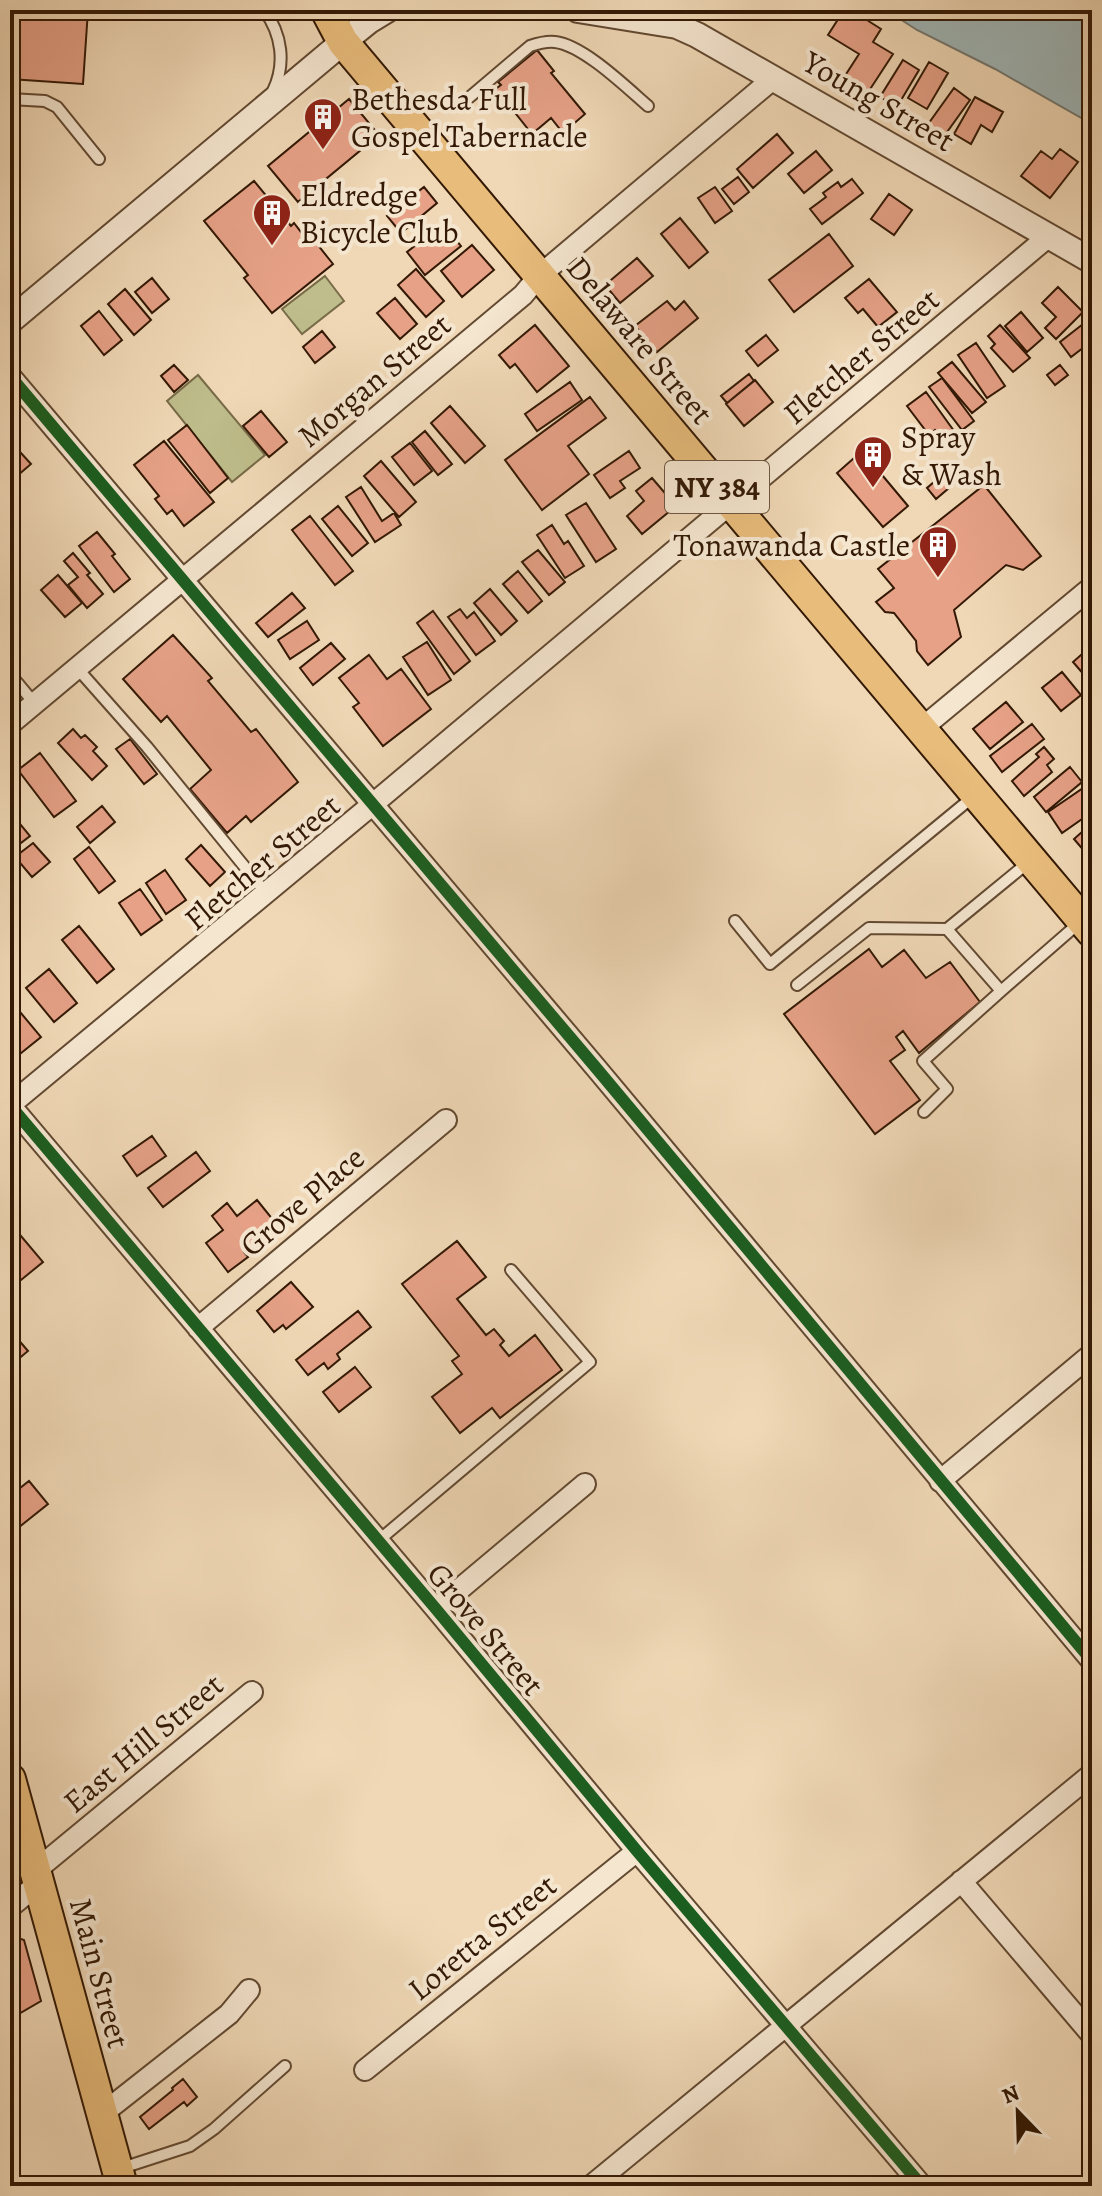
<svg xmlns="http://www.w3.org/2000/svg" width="1102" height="2196" viewBox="0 0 1102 2196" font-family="Alegreya,serif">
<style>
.green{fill:#bebd8b;stroke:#786b48;stroke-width:2}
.water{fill:#9fb7b9;stroke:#747871;stroke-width:2}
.building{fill:#e6a187;stroke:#331905;stroke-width:2}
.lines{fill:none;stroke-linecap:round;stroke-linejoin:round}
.service-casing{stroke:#624931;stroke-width:14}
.minor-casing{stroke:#624931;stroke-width:24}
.tertiary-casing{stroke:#624931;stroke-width:28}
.primary-casing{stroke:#331905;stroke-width:34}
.service{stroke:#f5e6d0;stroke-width:10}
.minor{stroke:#f5e6d0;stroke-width:20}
.tertiary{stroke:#f5e6d0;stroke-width:24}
.primary{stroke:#e8bc7b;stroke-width:30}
.cycleway-casing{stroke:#f5e6d0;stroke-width:17}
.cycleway{stroke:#1b5e20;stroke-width:12}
.labels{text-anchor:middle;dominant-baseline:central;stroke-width:8;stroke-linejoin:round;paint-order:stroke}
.shield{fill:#f5e6d0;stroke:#6d5642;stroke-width:2}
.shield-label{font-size:30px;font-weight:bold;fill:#331905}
.poi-label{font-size:32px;fill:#331905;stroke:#f5e6d0;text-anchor:start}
.street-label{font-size:32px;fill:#331905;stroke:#f5e6d0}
</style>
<rect width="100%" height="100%" fill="#f0d8b6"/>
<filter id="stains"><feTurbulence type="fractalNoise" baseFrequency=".0025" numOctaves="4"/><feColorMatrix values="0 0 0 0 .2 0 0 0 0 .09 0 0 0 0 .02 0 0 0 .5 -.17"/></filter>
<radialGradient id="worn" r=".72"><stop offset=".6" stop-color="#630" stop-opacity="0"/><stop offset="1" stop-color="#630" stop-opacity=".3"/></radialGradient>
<path class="green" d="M325,276L344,301L302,334L282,309Z
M198,375L265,455L232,482L167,401Z"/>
<path class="water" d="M886,10H1078L1092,18V124L995,69L917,30Z"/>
<path class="building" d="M10,10H88L83,84L10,79Z
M844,10H851L881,29L873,42L893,54L865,97L841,82L859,54L828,35Z
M537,50L554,71L551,73L585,114L563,133L551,118L532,134L508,104L506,106L493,91L501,85L498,82Z
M903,60L919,70L897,107L880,97Z
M929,62L948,73L927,109L908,98Z
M954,88L970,100L942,139L926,127Z
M975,97L1003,112L992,132L981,125L971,144L954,134Z
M349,99L379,135L298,202L268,166Z
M777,134L793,153L753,188L737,169Z
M1060,149L1078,162L1050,198L1021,176L1041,151L1052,159Z
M816,151L832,170L804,193L788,174Z
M738,177L749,192L734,204L722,189Z
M852,179L863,193L822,224L810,209L826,197L823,193L838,182L841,187Z
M254,181L291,226L294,223L301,232L305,229L333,264L272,313L244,278L248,275L204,221Z
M424,187L437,203L401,233L387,216Z
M715,187L732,211L715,223L698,198Z
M889,194L912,210L894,235L871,219Z
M680,218L708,252L689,268L661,234Z
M444,226L449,232L452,229L459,238L456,240L461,246L425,275L407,252L425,238L427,240Z
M829,234L853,266L794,312L769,280Z
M472,245L494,270L462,297L441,271Z
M637,258L653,276L620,303L605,285Z
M416,269L444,301L426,317L398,285Z
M152,278L169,299L152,313L135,292Z
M869,279L897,312L878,327L863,309L858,313L845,298Z
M1058,287L1083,312L1056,339L1045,328L1056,317L1042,303Z
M125,289L151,320L134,335L108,304Z
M395,298L417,324L400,339L377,313Z
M667,301L675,310L684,301L698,318L657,352L635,326Z
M99,311L122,340L104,355L81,326Z
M1021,312L1043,338L1027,352L1005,326Z
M1092,317V341L1071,357L1060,342Z
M535,325L569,366L537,392L515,364L510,368L499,355Z
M1000,325L1030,358L1013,372L991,348L995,344L988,336Z
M322,331L335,347L315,363L303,347Z
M766,335L778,350L758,366L746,351Z
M976,343L1005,386L987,398L958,355Z
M952,362L986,402L972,413L938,373Z
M174,365L188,380L174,392L161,376Z
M1060,365L1068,375L1055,385L1047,375Z
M749,374L754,381L727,403L721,396Z
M942,378L974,421L962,430L929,387Z
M755,380L773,402L744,426L726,404Z
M570,382L582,400L537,431L525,414Z
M926,392L954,431L942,439L935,430L929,435L907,406Z
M590,397L606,418L568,446L589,474L542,510L505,460Z
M450,406L485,446L465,463L431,423Z
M261,411L287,442L269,457L243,426Z
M187,425L228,478L210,493L168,440Z
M425,431L452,464L438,475L412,442Z
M10,441L31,464L10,482Z
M164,441L214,502L184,526L172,510L167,514L155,499L159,496L134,465Z
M410,443L432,471L414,485L392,457Z
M629,451L640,468L620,481L625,488L610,498L594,475Z
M862,451L908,506L883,527L837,473Z
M381,461L416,502L399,517L364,476Z
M947,471L956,482L936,499L927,488Z
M652,478L676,506L642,534L627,516L644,501L636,491Z
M984,485L1041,556L1023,570L1006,565L954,610L961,637L928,665L917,651L916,641L894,613L885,612L876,602L894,588L878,569Z
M361,487L382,521L394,513L401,525L375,542L346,497Z
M586,503L616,549L596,562L566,515Z
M338,506L368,543L352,556L322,519Z
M310,516L353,571L335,585L292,530Z
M552,525L564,544L568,541L584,566L565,578L537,535Z
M97,532L115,554L112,556L130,579L114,592L79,546Z
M538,550L565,582L549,595L522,562Z
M73,553L90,573L87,575L103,594L87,608L68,585L78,577L64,561Z
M518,571L542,601L528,613L503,584Z
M58,575L82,603L65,617L41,590Z
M490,589L517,621L501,635L474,603Z
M292,593L305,608L268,637L256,623Z
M460,609L467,618L474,612L495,641L476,655L448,617Z
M433,611L470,661L454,674L417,623Z
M307,621L319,640L290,659L278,640Z
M173,635L212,678L208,681L251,732L256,729L298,782L251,822L246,816L227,833L190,789L211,770L167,716L161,722L123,679Z
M427,642L451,680L428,695L403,657Z
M331,643L345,659L313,685L300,668Z
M1091,646L1092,648V684L1073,662Z
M369,655L387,679L401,669L431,709L383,746L353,707L359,703L339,678Z
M1062,672L1081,695L1061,711L1042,688Z
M1006,702L1023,722L990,749L973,729Z
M1032,724L1044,739L1002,772L990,756Z
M73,729L81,738L85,735L97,747L93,751L107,766L92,780L58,743Z
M130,739L157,774L144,784L116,749Z
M1044,747L1054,759L1047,765L1052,772L1024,796L1012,781L1039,757L1036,754Z
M40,753L76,801L54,817L18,770Z
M1070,767L1082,782L1046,812L1034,797Z
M1092,782V812L1062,833L1048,812Z
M10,800L17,809L11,813L30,836L13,849L10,845Z
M102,806L115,822L90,843L77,827Z
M1092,823V859H1091L1074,839Z
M33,843L50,862L32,877L15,857Z
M201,845L225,872L210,886L186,859Z
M89,847L115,881L99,893L74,859Z
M165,870L186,900L166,914L146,883Z
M140,889L162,920L141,935L119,903Z
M79,926L114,969L97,983L62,940Z
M869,949L882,967L904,950L926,978L950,962L980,1002L919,1053L903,1031L896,1037L905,1050L890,1061L920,1100L875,1134L784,1014Z
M49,969L77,1003L54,1022L26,988Z
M10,1000L41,1037L10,1062Z
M152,1136L166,1156L137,1176L123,1156Z
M196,1152L210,1171L163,1207L148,1188Z
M257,1200L274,1221L263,1229L267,1234L244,1252L248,1257L228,1272L206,1243L223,1230L212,1216L227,1203L237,1216Z
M10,1223L43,1262L10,1289Z
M457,1241L486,1277L457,1299L486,1335L494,1329L504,1341L500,1345L509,1356L535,1335L562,1370L500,1418L492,1408L460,1433L432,1397L462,1374L452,1361L459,1356L402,1284Z
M291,1282L313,1307L286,1329L283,1325L274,1332L257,1311Z
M358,1311L371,1327L337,1354L340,1359L328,1369L324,1363L308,1375L296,1360Z
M10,1330L28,1351L10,1366Z
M355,1367L371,1387L339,1412L323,1392Z
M29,1481L48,1504L13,1532L10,1528V1496Z
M18,1938L24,1940L41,2001L10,2019V1946Z
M183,2079L197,2097L187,2106L184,2102L149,2129L140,2117L173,2090L172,2088Z"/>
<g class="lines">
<defs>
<path id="service" d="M264,10C282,34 286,64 273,91
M10,99L45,101L57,107L99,159
M465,101L530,46C539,43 546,41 555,42C583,45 626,87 648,106
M77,668L147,747L266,893
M10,674L35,704
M1030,861L947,929L1001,991L1079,923
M735,921L770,964L974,796
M797,985L869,928L947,929
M924,1112L947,1089L923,1061L1001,991
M378,1541L590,1362L511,1270
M119,2169L190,2146L214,2129L285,2066"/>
<path id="minor" d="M10,376L597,1069L1092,1661
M10,724L523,295L539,276L774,78
M921,729L1092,587
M10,1105L436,1609L637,1851L922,2186
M10,1105L373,804L1049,236
M198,1328L446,1120
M940,1481L1092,1354
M436,1609L585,1484
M35,1871L252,1692
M961,1881L1092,2035
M10,1907L39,1883
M365,2070L637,1851
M102,2114L229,2014L249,1990
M591,2186L1092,1774"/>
<path id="tertiary" d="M578,10L677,26L697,35L1092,261
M10,321L343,42L369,21L387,10"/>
<path id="primary" d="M326,10L343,42L1092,932
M10,1779L122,2186"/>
</defs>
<use href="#service" class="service-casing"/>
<use href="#minor" class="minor-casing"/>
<use href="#tertiary" class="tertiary-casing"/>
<use href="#primary" class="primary-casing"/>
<use href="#service" class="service"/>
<use href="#minor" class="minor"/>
<use href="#tertiary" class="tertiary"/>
<use href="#primary" class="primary"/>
<defs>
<path id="cycleway" d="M10,376L597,1069L1092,1661
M10,1105L436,1609L637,1851L922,2186"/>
</defs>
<use href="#cycleway" class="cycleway-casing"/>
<use href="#cycleway" class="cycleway"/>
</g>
<defs>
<symbol id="building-pin" viewBox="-11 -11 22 30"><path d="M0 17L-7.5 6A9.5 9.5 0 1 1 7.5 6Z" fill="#8f2418" stroke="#f5e6d0"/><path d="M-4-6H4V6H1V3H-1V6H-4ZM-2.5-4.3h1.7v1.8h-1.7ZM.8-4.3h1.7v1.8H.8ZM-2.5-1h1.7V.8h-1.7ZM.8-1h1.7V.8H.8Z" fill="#fff"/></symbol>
</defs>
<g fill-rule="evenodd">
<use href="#building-pin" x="301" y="95" width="44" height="60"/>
<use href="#building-pin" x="250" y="191" width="44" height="60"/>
<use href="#building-pin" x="851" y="433" width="44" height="60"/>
<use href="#building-pin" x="916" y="523" width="44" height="60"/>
</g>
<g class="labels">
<rect class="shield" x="665" y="461" width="104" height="52" rx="6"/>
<g class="shield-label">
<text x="717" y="487">NY 384</text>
</g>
<g class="poi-label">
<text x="351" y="99">Bethesda Full<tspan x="351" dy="37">Gospel Tabernacle</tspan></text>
<text x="300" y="195">Eldredge<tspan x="300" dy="37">Bicycle Club</tspan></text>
<text x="901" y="437">Spray<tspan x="901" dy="37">&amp; Wash</tspan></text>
<text x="910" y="545" text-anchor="end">Tonawanda Castle</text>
</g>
<g class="street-label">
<text transform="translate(879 101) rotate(30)">Young Street</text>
<text transform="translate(640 340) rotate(50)">Delaware Street</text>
<text transform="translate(861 356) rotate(-40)">Fletcher Street</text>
<text transform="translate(374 380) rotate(-40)">Morgan Street</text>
<text transform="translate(262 862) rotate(-40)">Fletcher Street</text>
<text transform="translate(302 1201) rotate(-40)">Grove Place</text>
<text transform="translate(486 1629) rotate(50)">Grove Street</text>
<text transform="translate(143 1743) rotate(-40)">East Hill Street</text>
<text transform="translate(482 1937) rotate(-39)">Loretta Street</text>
<text transform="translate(100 1973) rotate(75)">Main Street</text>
</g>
</g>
<rect width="1102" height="2196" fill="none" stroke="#f0d8b6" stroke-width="40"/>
<rect x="12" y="12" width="1078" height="2172" fill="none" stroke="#331905" stroke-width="4"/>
<rect x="20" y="20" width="1062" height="2156" fill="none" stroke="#331905" stroke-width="2"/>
<g transform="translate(1018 2112) rotate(337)" stroke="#f5e6d0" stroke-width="6" paint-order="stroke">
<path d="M0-6L14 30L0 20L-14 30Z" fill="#331905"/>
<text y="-12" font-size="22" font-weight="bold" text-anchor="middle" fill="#331905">N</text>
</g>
<rect width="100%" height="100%" filter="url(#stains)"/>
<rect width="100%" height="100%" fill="url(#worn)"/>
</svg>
